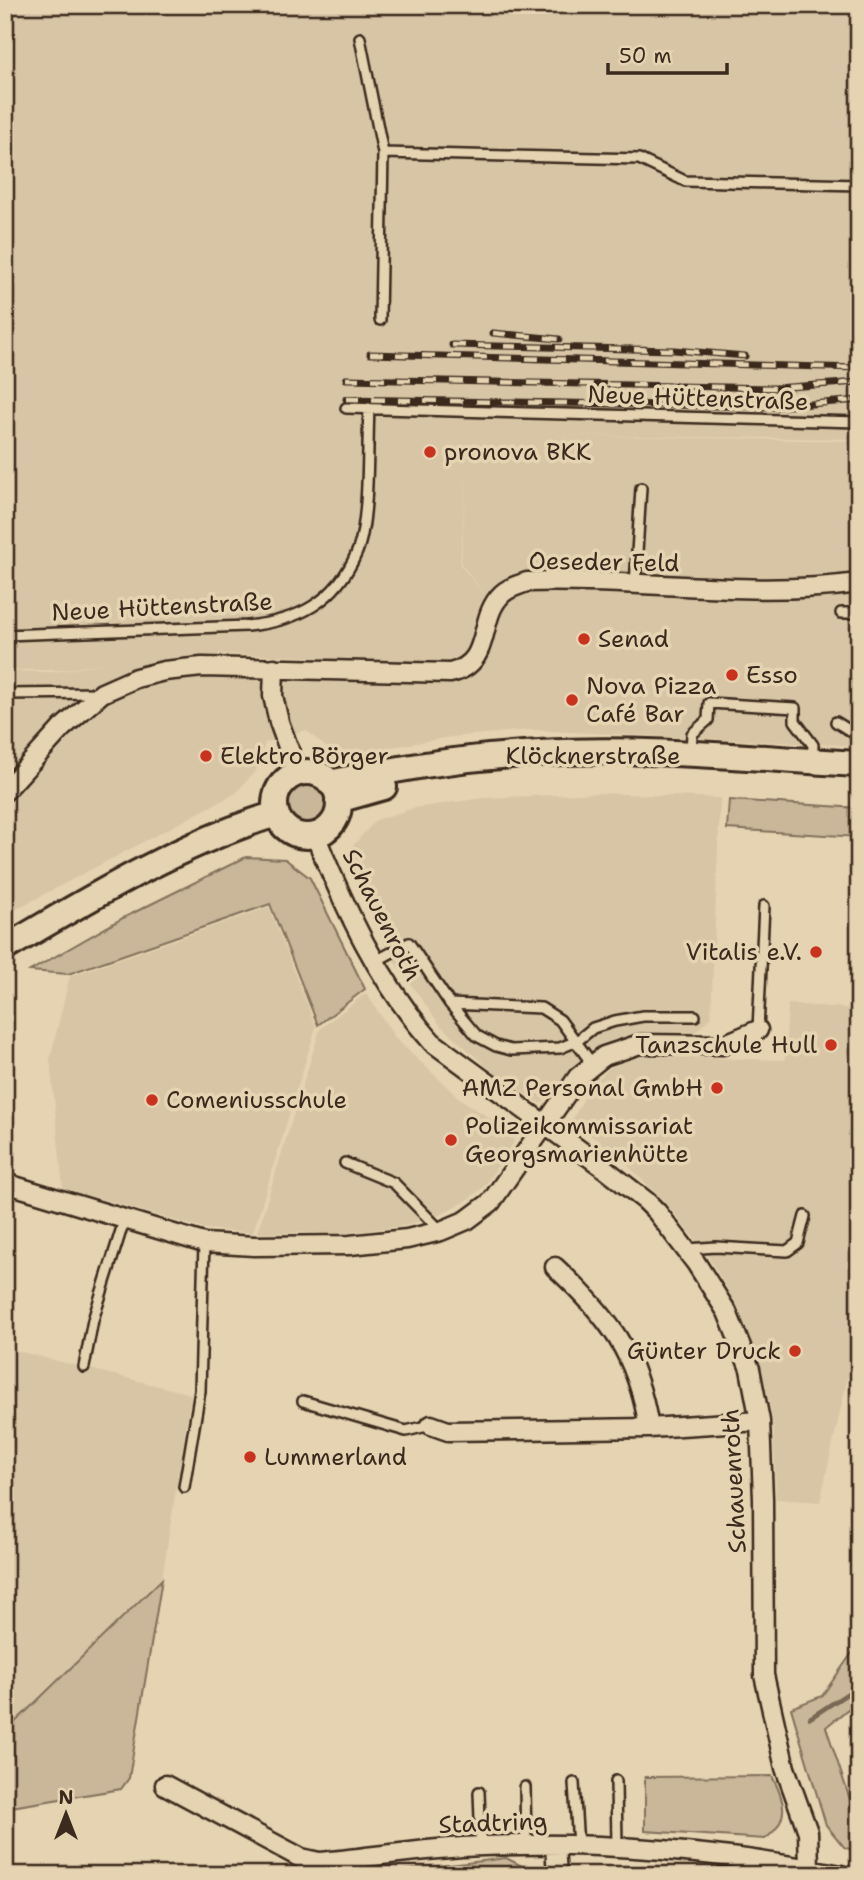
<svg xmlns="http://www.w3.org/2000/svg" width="864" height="1880" viewBox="0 0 864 1880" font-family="'Shantell Sans',sans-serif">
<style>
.built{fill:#d8c5a5;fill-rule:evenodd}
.green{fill:#cab799;stroke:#82705c;stroke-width:2}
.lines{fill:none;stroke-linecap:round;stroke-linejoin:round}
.stream{stroke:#796753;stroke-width:4.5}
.lane-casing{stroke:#3b2a1e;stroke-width:14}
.street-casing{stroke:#3b2a1e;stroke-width:23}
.secondary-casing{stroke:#3b2a1e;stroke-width:30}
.lane{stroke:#e6d3b1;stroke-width:9}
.street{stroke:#e6d3b1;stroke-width:18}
.secondary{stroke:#e6d3b1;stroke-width:24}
.rail-casing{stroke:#3b2a1e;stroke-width:7}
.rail{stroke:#e6d3b1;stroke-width:4.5;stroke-dasharray:13;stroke-linecap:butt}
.poi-dot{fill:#c8321e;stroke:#e6d3b1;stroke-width:2.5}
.labels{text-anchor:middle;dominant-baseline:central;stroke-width:7;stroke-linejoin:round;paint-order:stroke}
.street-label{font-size:24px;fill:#3b2a1e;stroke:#e6d3b1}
.poi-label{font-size:24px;fill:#3b2a1e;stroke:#e6d3b1;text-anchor:start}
</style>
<rect width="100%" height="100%" fill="#e6d3b1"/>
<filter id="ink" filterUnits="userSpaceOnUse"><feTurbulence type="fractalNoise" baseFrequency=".0143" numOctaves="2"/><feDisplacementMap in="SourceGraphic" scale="14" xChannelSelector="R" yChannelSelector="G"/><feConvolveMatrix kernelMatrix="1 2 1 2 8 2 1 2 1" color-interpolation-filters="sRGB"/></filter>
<g filter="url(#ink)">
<path class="built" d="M5,5H859V439L549,435L859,441V746L530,730L451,737L350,754L327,748L306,730L265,743L257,769L236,793L5,915V671L55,672L109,663L60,670H5ZM467,463L461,564L489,599L460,565ZM218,654L291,656L384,662L219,655Z
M599,793L720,798L711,1017L691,1036L634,1035L599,1049L573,1071L541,1104L496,1075L440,1025L387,951L350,849L376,820L414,808L483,798Z
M269,907L316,1027L253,1233L205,1229L63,1188L50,1059L70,976Z
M366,993L396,1039L459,1098L512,1133L514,1142L483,1188L463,1203L440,1215L404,1226L346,1233H257L320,1029Z
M788,1004L859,1009V1326L820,1502L776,1499L773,1421L761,1366L738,1307L707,1255L666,1203L614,1152L571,1122L590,1087L609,1068L642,1056L785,1060Z
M5,1348L191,1394L162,1579L5,1732Z"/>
<path class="green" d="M286 804a21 21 0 1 1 42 0a21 21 0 1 1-42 0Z
M729,800L859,808V837L727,829Z
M246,857L285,859L310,878L365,989L318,1025L270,904L68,974L30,971L123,918Z
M162,1579L129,1778L121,1789L5,1808V1732Z
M859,1643V1705L848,1709L826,1727L859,1827V1853L844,1847L826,1825L791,1708L822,1696Z
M772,1776C785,1801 791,1820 765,1839L645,1831V1777Z
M506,1858L532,1871V1875H370Z"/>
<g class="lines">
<path class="stream" d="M810,1718L859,1686"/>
<defs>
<path id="lane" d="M360,38L383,153L380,320
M383,153L639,159L685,181L859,185
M346,408L859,422
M635,585L641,488
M841,613H859
M5,635L247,626C298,621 336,602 357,552C370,521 367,445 369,408
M5,694L100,693
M836,722L852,732H859
M691,753L692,734L708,720L709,703L795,708V721L813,745L812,761
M374,962L409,943L450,1004L541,1008L560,1020L593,1065
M450,1004L477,1036L496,1046L511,1050L560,1048L577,1041L593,1028L615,1021L643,1016H695
M758,1030L764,906
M345,1163L394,1183L441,1231
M687,1249L716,1247L787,1251L798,1243L805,1216
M84,1367L93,1320L124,1221
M303,1401L406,1431L431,1425
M184,1487L200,1391L204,1243
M616,1781L617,1847
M574,1783L578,1846
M525,1787L526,1845
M479,1792L481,1846"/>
<path id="street" d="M274,668L273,696L279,722L298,774
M5,791L62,728L102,693L136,678L164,671L202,667L450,673C494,663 476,619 502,594C509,587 519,585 527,582C638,578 748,598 859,583
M315,835C346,910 378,981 432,1042L600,1165L646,1201L657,1212L696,1263L727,1312L750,1369L760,1421L763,1499L764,1675L785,1768L808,1832L809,1869
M5,1183L204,1243L254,1246L350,1245L407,1239L441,1231L467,1220L491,1202L578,1077L604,1056L640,1044L723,1045L758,1030
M555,1267C609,1317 637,1353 649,1428
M431,1425L448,1431L649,1428L760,1421
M165,1785L301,1858L319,1862C373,1857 427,1848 482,1846C598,1841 728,1852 841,1875
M555,1845L557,1875"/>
<path id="secondary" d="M275 804a32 32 0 1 1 64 0a32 32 0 1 1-64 0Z
M330,783C399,767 469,757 540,753C646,747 753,758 859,764
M338,800L384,787
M5,948C92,897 179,844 276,814"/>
</defs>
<use href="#lane" class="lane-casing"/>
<use href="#street" class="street-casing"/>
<use href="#secondary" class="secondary-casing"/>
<use href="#lane" class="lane"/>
<use href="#street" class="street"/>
<use href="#secondary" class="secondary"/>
<defs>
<path id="rail" d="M493,333L559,339
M452,345L674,350L745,356
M370,354L859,368
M346,379L775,388L859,382
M346,399L775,407L859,400"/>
</defs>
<use href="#rail" class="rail-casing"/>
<use href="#rail" class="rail"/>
</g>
</g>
<g class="poi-dot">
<circle cx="430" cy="452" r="7"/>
<circle cx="584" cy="639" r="7"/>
<circle cx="732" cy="675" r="7"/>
<circle cx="572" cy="700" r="7"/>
<circle cx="206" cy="756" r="7"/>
<circle cx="816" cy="952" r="7"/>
<circle cx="831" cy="1045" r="7"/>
<circle cx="717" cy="1088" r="7"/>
<circle cx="152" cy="1100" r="7"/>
<circle cx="451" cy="1140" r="7"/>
<circle cx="795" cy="1351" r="7"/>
<circle cx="250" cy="1457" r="7"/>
</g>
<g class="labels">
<g class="street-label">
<text transform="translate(698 398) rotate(2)">Neue Hüttenstraße</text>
<text transform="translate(604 562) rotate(1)">Oeseder Feld</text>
<text transform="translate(162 607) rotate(-3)">Neue Hüttenstraße</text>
<text x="593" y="756">Klöcknerstraße</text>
<text transform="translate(382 915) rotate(63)">Schauenroth</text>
<text transform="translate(734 1481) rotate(-93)">Schauenroth</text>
<text transform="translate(493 1823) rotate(-2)">Stadtring</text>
</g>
<g class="poi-label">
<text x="444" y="452">pronova BKK</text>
<text x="598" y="639">Senad</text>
<text x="746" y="675">Esso</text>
<text x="586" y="686">Nova Pizza<tspan x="586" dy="28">Café Bar</tspan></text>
<text x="220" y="756">Elektro Börger</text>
<text x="802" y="952" text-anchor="end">Vitalis e.V.</text>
<text x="817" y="1045" text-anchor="end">Tanzschule Hull</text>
<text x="703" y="1088" text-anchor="end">AMZ Personal GmbH</text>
<text x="166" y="1100">Comeniusschule</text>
<text x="465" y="1126">Polizeikommissariat<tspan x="465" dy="28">Georgsmarienhütte</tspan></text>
<text x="781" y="1351" text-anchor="end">Günter Druck</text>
<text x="264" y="1457">Lummerland</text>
</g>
</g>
<rect width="864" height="1880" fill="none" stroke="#e6d3b1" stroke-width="28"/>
<rect x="14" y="14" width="836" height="1852" fill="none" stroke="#3b2a1e" stroke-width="2.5" filter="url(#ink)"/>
<g transform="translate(66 1814)" stroke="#e6d3b1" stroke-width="5" paint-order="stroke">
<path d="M0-5L12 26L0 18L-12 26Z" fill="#3b2a1e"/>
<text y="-10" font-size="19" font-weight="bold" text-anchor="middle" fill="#3b2a1e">N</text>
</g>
<path d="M608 63v10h119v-10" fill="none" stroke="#3b2a1e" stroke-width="3.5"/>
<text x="619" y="63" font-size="21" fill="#3b2a1e" stroke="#e6d3b1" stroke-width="5" paint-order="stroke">50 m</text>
</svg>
